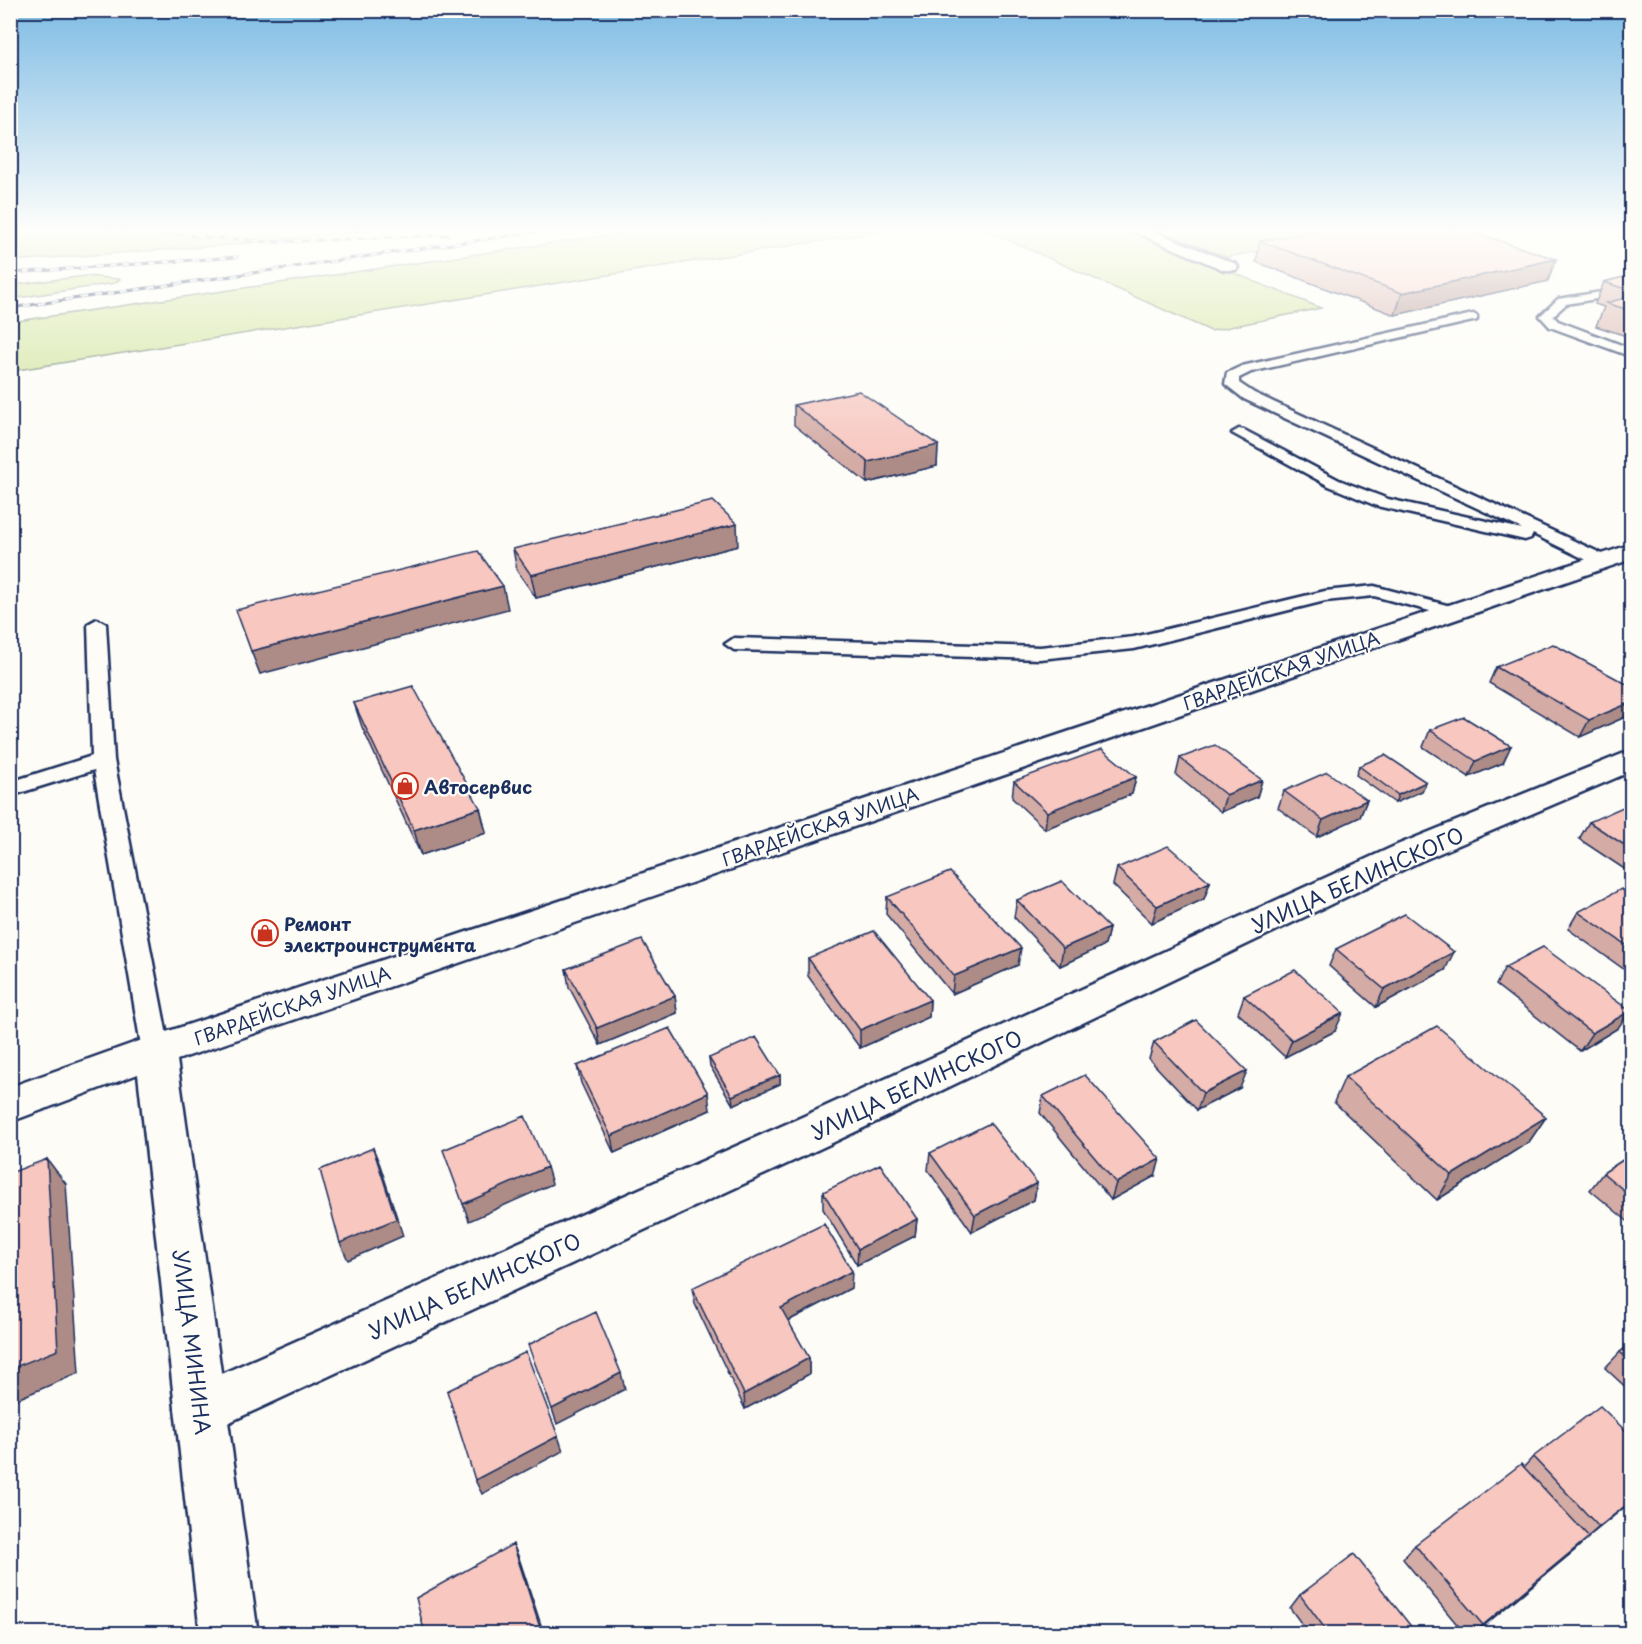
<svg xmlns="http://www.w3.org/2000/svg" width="1642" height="1644" viewBox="0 0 1642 1644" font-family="'Playpen Sans',sans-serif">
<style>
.green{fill:#cee297;stroke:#74887a;stroke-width:1.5}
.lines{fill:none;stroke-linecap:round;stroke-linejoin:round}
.service-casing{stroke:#1b2f5e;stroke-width:5}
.minor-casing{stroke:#1b2f5e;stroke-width:5}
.tertiary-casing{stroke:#1b2f5e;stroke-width:5}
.service{fill:#fdfcf7;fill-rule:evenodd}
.minor{fill:#fdfcf7;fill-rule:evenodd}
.tertiary{fill:#fdfcf7;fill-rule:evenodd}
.rail-casing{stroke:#1b2f5e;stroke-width:3}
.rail{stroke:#fdfcf7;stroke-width:2;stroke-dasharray:7;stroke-linecap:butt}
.wall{fill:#d4aba5;stroke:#1b2f5e;stroke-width:1.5}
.shaded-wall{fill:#ad8b86;stroke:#1b2f5e;stroke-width:1.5}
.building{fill:#f7c7c0;stroke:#1b2f5e;stroke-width:1.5}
.labels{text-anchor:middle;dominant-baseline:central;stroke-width:4.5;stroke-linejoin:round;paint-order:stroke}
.street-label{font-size:18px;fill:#1b2f5e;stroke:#fdfcf7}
.poi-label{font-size:18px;font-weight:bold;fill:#1b2f5e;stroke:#fdfcf7;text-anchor:start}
.near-street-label{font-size:21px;fill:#1b2f5e;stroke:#fdfcf7}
</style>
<rect width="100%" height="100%" fill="#fdfcf7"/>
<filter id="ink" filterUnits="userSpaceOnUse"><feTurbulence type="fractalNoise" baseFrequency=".0167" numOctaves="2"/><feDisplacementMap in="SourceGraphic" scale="12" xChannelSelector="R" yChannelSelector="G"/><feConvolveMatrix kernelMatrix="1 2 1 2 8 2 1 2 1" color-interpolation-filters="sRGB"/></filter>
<g filter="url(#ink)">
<path class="green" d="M11,230H375L228,245L11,261Z
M643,230H888L11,371V322Z
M986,230H1126L1321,308L1211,331Z
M1157,230H1376L1227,257Z
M86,276L120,279L115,283L11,299V285Z"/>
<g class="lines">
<defs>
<path id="service" d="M1632,287V293L1566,304L1553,316L1558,321L1632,349V357L1550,327L1540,316L1558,299Z
M1473,314L1477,316V320L1251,372L1239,378V383L1254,393L1609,557L1611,561L1609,565H1597L1533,534L1531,538L1525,540L1377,506L1329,486L1232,433L1239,429L1244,430L1339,480L1388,499L1522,529L1244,399L1225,384L1227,373L1242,366Z
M1374,586L1458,608L1461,612L1452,617L1374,596L1325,601L1134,649L1040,659L734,650L725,644L734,638L1040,647L1134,637L1325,591Z
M97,619L106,624L114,760L170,1051L166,1059L156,1062L146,1059L142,1051L94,770L10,796V782L92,756L88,624Z"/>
<path id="minor" d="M1130,230H1150L1236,264L1238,267L1236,270H1224Z
M1632,750V771L1421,861L832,1143L219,1427L201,1435L183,1427L175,1409L183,1391L802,1117L1397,845Z"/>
<path id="tertiary" d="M1632,544V559L177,1060L258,1634H200L138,1074L10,1122V1087L142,1040Z"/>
</defs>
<use href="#service" class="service-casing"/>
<use href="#minor" class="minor-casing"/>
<use href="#tertiary" class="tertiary-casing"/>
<use href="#service" class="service"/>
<use href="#minor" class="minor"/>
<use href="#tertiary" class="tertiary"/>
<defs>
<path id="rail" d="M113,230L273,242L448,235
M10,273L237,257
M10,308L549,230"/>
</defs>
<use href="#rail" class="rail-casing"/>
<use href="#rail" class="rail"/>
</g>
<path class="wall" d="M1260,241L1548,281L1395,315L1256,262Z
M1632,275V338L1596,326L1604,307L1595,304L1604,282Z
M794,405L938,445L937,466L867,483L794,425Z
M738,546L536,598L517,571L513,549Z
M1496,667L1632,687V714L1580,737L1489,683Z
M354,703L480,808L486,833L421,855L362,727Z
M1430,730L1503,763L1469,777L1423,747Z
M1180,758L1262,780L1257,797L1221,812L1176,775Z
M1359,766L1426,782L1422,791L1395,803L1356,775Z
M1136,777L1132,794L1045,829L1012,798L1014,781Z
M1284,791L1367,800L1360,817L1317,837L1278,808Z
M1632,810V874L1579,839L1589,822Z
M1117,868L1210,882L1204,899L1152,923L1113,885Z
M1632,896V975L1568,929L1578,912Z
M887,897L1018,965L952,994L886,914Z
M1017,900L1109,928L1105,945L1060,966L1014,917Z
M1336,949L1445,970L1376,1007L1329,966Z
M808,958L930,1000L929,1017L860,1048L808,976Z
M1505,967L1618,1028L1580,1051L1496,985Z
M566,969L675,996L677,1013L600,1045L569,987Z
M1244,996L1335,1031L1285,1057L1238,1013Z
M1154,1042L1240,1088L1197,1110L1149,1059Z
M709,1058L780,1075V1084L733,1105L710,1066Z
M577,1066L710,1110L614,1153L581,1083Z
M1345,1077L1546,1117L1529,1142L1437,1200L1334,1102Z
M1043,1096L1155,1176L1111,1200L1040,1113Z
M930,1153L1037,1183L1034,1200L972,1232L928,1170Z
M1632,1154V1225L1590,1190L1603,1173Z
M823,1192L917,1219L915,1236L857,1265L823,1209Z
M692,1288H851L788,1321L809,1358V1374L745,1409L695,1304Z
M1632,1343V1393L1605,1368L1620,1352Z
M1632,1437V1501L1589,1536V1537L1574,1551L1474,1634H1465L1403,1559L1415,1545L1524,1467L1533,1457Z
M1300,1595L1417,1634H1309L1290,1608Z"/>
<path class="shaded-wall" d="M1556,259L1548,281L1395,315L1402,293Z
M938,445L937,466L867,483L868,462Z
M737,524L738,546L536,598L531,575Z
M503,586L508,609L260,674L251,651Z
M1632,702V714L1580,737L1589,720Z
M1511,746L1503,763L1469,777L1476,761Z
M1136,777L1132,794L1045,829L1047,812Z
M1262,780L1257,797L1221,812L1226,795Z
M1426,782L1422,791L1395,803L1398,795Z
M1367,800L1360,817L1317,837L1323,820Z
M480,808L486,833L421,855L414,830Z
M1210,882L1204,899L1152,923L1157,906Z
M1109,928L1105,945L1060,966L1063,948Z
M1021,948L1018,965L952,994L954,976Z
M1454,952L1445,970L1376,1007L1384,989Z
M675,996L677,1013L600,1045L597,1028Z
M930,1000L929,1017L860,1048V1030Z
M1630,1011L1618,1028L1580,1051L1592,1033Z
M1343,1013L1335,1031L1285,1057L1292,1040Z
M1247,1071L1240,1088L1197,1110L1203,1093Z
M780,1075V1084L733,1105L732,1096Z
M708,1093L710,1110L614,1153L611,1136Z
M1546,1117L1529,1142L1437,1200L1452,1175Z
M373,1148L380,1165L403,1236L348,1260L340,1243Z
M47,1159L66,1184L79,1373L10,1402V1369Z
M1160,1159L1155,1176L1111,1200L1116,1183Z
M547,1167L552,1184L469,1221L463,1204Z
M1037,1183L1034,1200L972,1232L975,1215Z
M917,1219L915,1236L857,1265L858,1249Z
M852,1271L851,1288L782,1324L781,1308Z
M809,1358V1374L745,1409L744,1394Z
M621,1373L625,1389L557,1424L552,1409Z
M558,1436L563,1451L482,1494L475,1480Z
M1632,1500V1501L1583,1541L1599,1527Z
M1589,1537L1574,1551L1473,1634L1483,1625Z
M513,1544L519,1558L544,1634H542Z"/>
<path class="building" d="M1318,230H1466L1556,259L1402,293L1260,241Z
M1632,275V291L1604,282Z
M1632,296V311L1606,303Z
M859,391L938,445L868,462L794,405Z
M713,501L737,524L531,575L513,549Z
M478,551L503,586L251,651L236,610Z
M1553,644L1632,687V702L1589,720L1496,667Z
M413,686L480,808L414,830L354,703Z
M1464,717L1511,746L1476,761L1430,730Z
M1215,745L1262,780L1226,795L1180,758Z
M1102,749L1136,777L1047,812L1014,781Z
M1385,755L1426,782L1398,795L1359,766Z
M1327,772L1367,800L1323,820L1284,791Z
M1625,806L1632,810V850L1589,822Z
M1168,846L1210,882L1157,906L1117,868Z
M950,872L1021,948L954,976L887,897Z
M1062,881L1109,928L1063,948L1017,900Z
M1621,889L1632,896V949L1578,912Z
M1405,914L1454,952L1384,989L1336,949Z
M874,931L930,1000L860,1030L808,958Z
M642,940L675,996L597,1028L566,969Z
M1543,947L1630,1011L1592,1033L1505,967Z
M1295,970L1343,1013L1292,1040L1244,996Z
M1196,1020L1247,1071L1203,1093L1154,1042Z
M1437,1026L1546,1117L1452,1175L1345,1077Z
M670,1028L708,1093L611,1136L577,1066Z
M756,1037L780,1075L732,1096L709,1058Z
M1085,1075L1160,1159L1116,1183L1043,1096Z
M525,1116L547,1167L463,1204L443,1150Z
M990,1123L1037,1183L975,1215L930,1153Z
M373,1148L396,1219L340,1243L320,1170Z
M1632,1154V1197L1603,1173Z
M47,1159L58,1350L10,1369V1173Z
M880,1164L917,1219L858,1249L823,1192Z
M824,1224L852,1271L781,1308L809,1358L744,1394L692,1288Z
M596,1312L621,1373L552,1409L528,1345Z
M1632,1343V1363L1620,1352Z
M526,1352L558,1436L475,1480L447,1391Z
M1600,1406L1632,1437V1500L1599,1527L1533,1457Z
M1521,1464L1589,1537L1483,1625L1415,1545Z
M513,1544L542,1634H425L416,1598Z
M1354,1554L1417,1634H1329L1300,1595Z
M1245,1627L1249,1634H1237Z"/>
</g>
<linearGradient id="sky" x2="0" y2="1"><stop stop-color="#7dbbe4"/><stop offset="0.5" stop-color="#fefefb"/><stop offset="1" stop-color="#fefefb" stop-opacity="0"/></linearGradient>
<rect width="1642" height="460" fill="url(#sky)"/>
<defs>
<symbol id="shop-ring" viewBox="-11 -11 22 22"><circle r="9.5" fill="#fdfcf7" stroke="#c8321e" stroke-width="1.5"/><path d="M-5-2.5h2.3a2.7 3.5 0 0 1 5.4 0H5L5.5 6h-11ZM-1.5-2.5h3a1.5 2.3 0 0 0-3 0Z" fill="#c8321e"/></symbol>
</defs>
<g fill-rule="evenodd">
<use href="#shop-ring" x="390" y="771" width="30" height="30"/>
<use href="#shop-ring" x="250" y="918" width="30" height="30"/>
</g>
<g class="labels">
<g class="street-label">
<text transform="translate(1281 670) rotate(-19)">ГВАРДЕЙСКАЯ УЛИЦА</text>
<text transform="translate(820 826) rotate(-19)">ГВАРДЕЙСКАЯ УЛИЦА</text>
<text transform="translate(292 1005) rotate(-19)">ГВАРДЕЙСКАЯ УЛИЦА</text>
</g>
<g class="poi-label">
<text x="424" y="786">Автосервис</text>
<text x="284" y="923">Ремонт<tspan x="284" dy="21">электроинструмента</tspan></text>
</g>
<g class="near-street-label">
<text transform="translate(1357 879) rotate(-24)">УЛИЦА БЕЛИНСКОГО</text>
<text transform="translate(916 1084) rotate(-25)">УЛИЦА БЕЛИНСКОГО</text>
<text transform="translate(474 1285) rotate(-24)">УЛИЦА БЕЛИНСКОГО</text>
<text transform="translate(193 1342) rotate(83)">УЛИЦА МИНИНА</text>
</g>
</g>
<rect width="1642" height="1644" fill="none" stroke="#fdfcf7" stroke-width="36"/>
<rect x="18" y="18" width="1606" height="1608" fill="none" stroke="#1b2f5e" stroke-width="2" filter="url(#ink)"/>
</svg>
